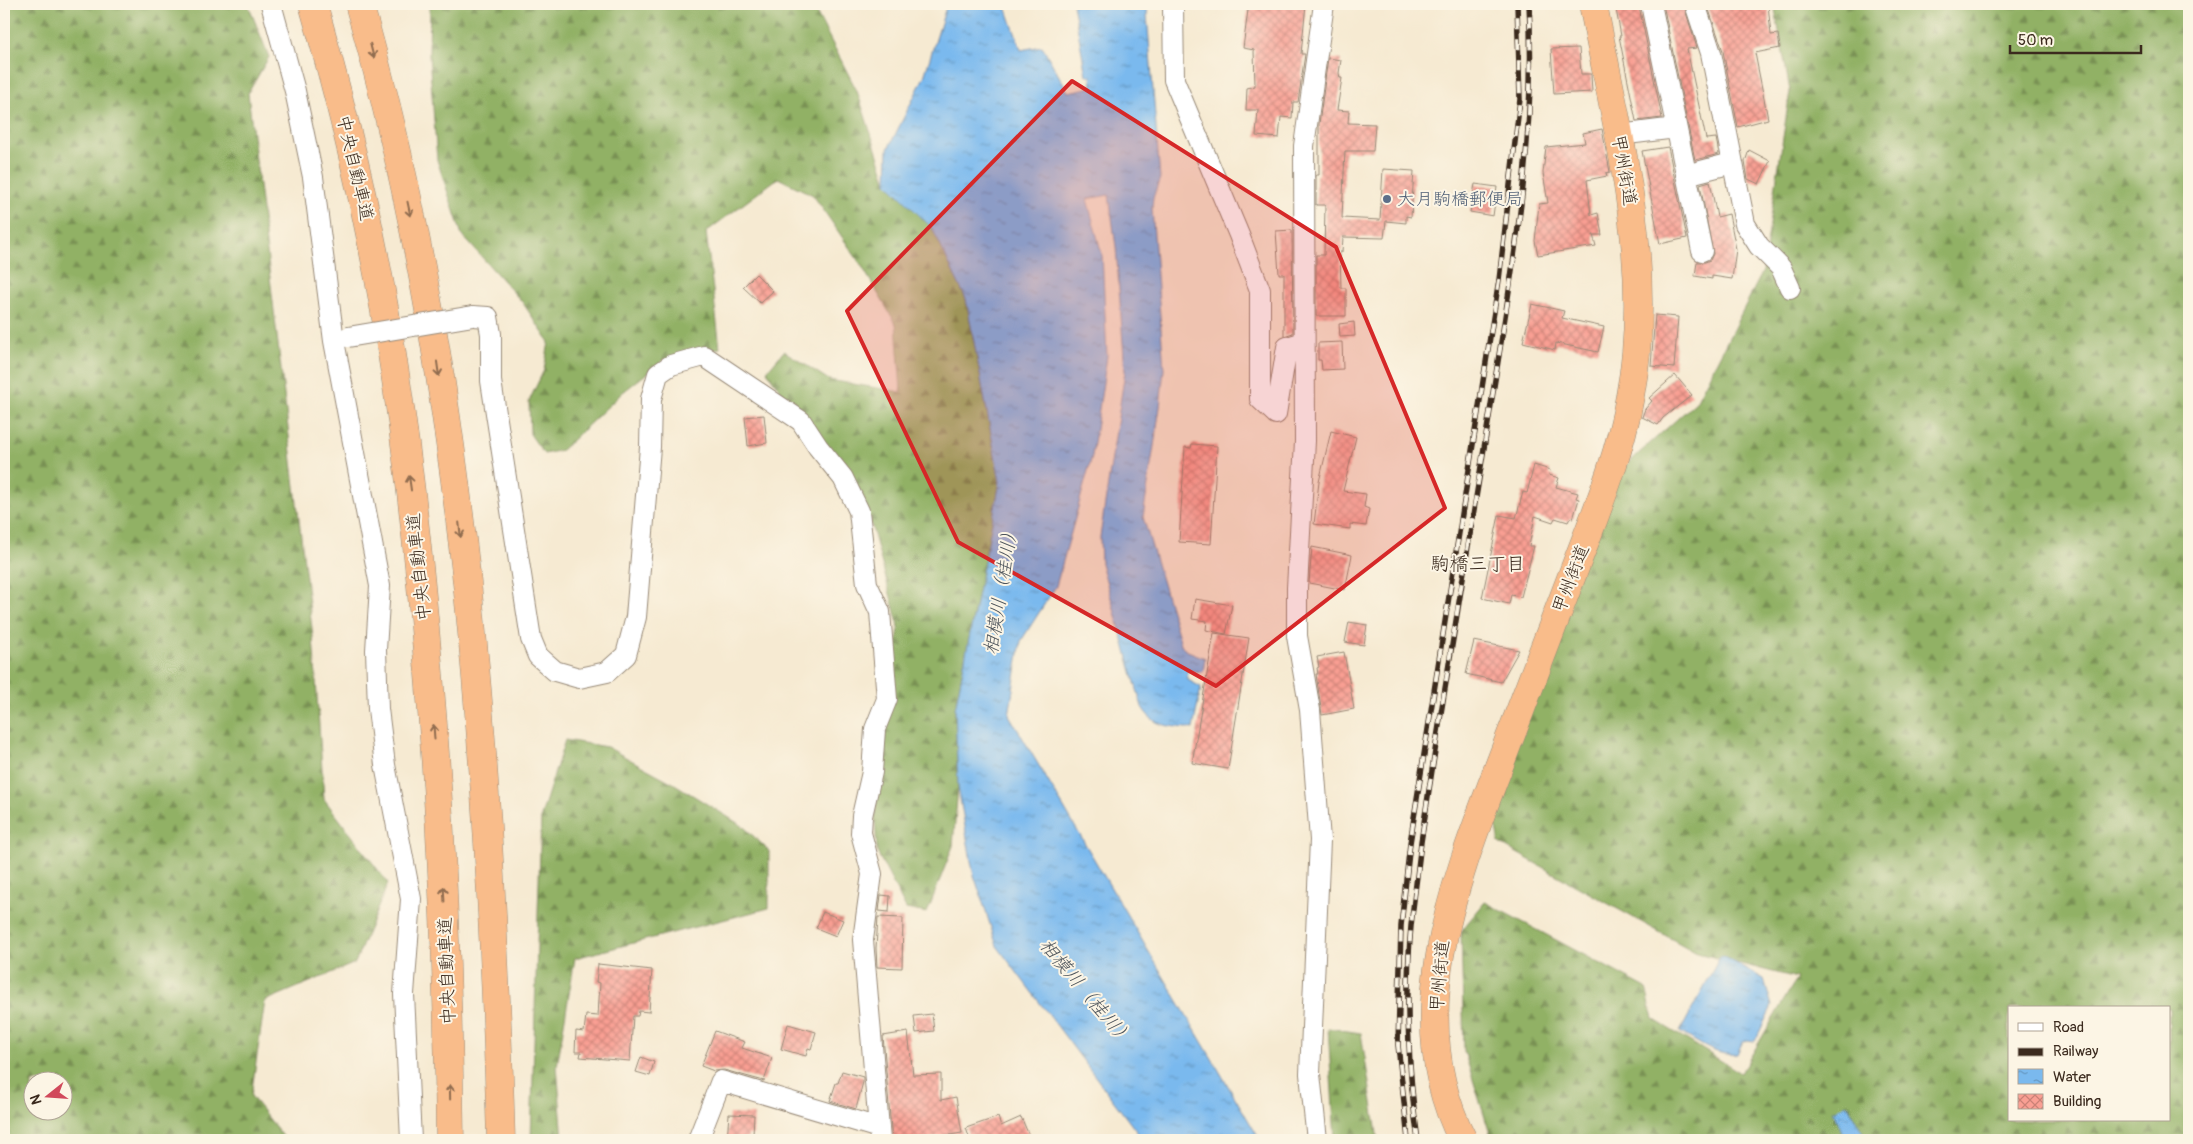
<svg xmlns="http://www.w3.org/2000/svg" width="2193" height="1144" viewBox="0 0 2193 1144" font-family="Pangolin,'Klee One',sans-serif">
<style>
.forest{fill:url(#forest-firs);stroke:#666e42;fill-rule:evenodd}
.water{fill:url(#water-ripples);stroke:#5a7286}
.building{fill:url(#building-cross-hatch)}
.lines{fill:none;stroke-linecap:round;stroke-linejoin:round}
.minor-casing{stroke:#988a78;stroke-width:22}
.highway-casing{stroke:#988a78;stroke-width:29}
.minor{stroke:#fff;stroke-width:20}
.highway{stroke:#f9bc8a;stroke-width:28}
.rail-casing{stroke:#3b2a1e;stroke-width:5.5}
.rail{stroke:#fcf5e5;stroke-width:4;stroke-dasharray:11;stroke-linecap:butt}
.minor-bridge-casing{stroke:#988a78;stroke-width:22;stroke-linecap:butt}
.minor-bridge{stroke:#fff;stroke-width:20}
.oneway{stroke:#906c4f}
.marked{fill:#d62828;fill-opacity:0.2;stroke:#d62828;stroke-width:4;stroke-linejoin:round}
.service-dot{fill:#5c6f8a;stroke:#fcf5e5;stroke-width:2}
.labels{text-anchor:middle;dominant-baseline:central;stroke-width:4;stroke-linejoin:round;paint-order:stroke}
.street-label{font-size:18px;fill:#3b2a1e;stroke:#fcf5e5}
.service-label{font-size:18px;fill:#4e5e75;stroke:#fcf5e5;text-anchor:start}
.neighbourhood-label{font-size:19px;fill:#3b2a1e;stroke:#fcf5e5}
.water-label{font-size:19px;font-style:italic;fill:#4e555c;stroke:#fcf5e5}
</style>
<defs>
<pattern id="forest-firs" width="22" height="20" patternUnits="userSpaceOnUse" patternTransform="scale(1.25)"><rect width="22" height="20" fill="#91b165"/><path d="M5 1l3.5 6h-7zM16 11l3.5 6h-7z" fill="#789053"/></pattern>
<pattern id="water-ripples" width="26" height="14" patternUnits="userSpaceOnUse" patternTransform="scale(1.25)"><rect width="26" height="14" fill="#7ab9ee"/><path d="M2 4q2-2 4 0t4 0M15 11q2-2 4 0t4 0" fill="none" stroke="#6597c0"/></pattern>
<pattern id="building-cross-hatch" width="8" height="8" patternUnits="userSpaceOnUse" patternTransform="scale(1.25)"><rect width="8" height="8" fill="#f99f93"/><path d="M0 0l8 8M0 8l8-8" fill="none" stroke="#cb8277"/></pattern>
</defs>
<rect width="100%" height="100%" fill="#fcf5e5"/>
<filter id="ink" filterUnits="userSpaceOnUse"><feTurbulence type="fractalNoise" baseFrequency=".02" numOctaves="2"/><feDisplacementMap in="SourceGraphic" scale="10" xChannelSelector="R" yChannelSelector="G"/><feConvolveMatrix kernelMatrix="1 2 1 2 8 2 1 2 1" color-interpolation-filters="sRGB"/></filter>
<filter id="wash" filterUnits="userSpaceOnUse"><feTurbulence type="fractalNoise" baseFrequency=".0096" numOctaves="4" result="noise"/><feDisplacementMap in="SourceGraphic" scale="20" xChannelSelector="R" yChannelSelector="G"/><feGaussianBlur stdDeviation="1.12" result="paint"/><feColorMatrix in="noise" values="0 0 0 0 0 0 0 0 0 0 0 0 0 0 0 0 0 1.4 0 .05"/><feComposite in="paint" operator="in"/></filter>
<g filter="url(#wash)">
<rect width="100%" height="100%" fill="#f6ead2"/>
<path class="forest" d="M4,4H248L269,57L248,93L313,637L324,799L388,883L355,963L265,1001L251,1096L286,1140H4ZM32,1082H62V1112H32Z
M430,4H812L857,91L887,183L932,228L966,299L1000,482L955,709L958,787L953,846L927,913L906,909L877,852L875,817L899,627L870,520L844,464L793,409L767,371L784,351L829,380L901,392L896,324L860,263L813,195L778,178L706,232L720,348L664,360L623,392L562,450L544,454L530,434L529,401L544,370L549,342L523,303L462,235L437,160L429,55Z
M1774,4H2189V1140H1492L1464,1051L1461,931L1485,902L1646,988L1653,1019L1741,1073L1797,978L1697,953L1499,843L1491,804L1617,473L1696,402L1763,271L1790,91ZM2009,1008H2169V1120H2009Z
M565,740L607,747L673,783L744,827L769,851V908L575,958L557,1066L563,1140H531L541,816Z
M1328,1028L1361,1033L1378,1140H1335Z"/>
<path class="water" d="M947,4H1005L1021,50L1042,46L1068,92L1092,87L1091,76L1086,75L1073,4H1148L1147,15L1160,178L1153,198L1152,208L1164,369L1160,407L1143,517L1181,644L1185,650L1205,658L1203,672L1187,670L1188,680L1201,687L1193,729C1170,725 1155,729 1142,707L1101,563L1100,537L1125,371L1116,247L1109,195L1087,199L1102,255L1107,356L1092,456L1074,522L1056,586L1021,641L1009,715L1260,1140H1143L997,946L973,872L958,787L955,709L1000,482L966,299L932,228L887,183L888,149L924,77Z
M1723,956L1764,979L1772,1006L1755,1041L1747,1040L1742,1043L1737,1054C1716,1057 1698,1042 1680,1032L1720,957Z
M1847,1104L1867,1140H1846L1833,1111Z"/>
<g id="blocks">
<path class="building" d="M1253,4H1306L1301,54H1305L1298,102H1293L1292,118L1281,117L1279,138L1256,136L1258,110H1246L1247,88L1255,86L1254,50L1243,48L1248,10L1253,9Z
M1615,4H1633V7L1639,6L1662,118L1636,121L1619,36H1621Z
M1663,4H1676L1677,7L1684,6L1697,48L1687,49L1706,139L1716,138L1719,154L1695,160Z
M1707,4H1768L1771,35L1778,34L1780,48L1755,53L1768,119L1738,127L1723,51Z
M1579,48L1581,74H1591L1592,92L1554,94L1551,49Z
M1328,58L1341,60L1339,73L1340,78H1342L1337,110L1349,111L1348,123L1375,124L1373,151H1345L1342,218L1380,220L1383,169L1414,171L1411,217L1406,216V223L1386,221L1384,238L1343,237L1342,252H1340L1341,288H1346V316H1316V255H1324L1325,205H1316V175H1319V124Z
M1602,129L1610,172L1606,173L1607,176L1587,180L1591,215L1598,213L1602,235H1593L1596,246L1538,255L1535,241L1539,204L1548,203L1543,173L1546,147L1585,143L1583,133Z
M1668,147L1687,238L1660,244L1642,151Z
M1749,150L1770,161L1759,184L1748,179L1745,162Z
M1710,181L1717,217L1729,214L1736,249L1732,279L1712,276V279L1695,276L1697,262H1705L1710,260L1713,254L1700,184Z
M1475,184L1497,187L1493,216L1470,212Z
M1292,230L1293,333L1284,336V274H1279L1276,231Z
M756,274L773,291L760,303L743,287Z
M1532,304L1564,311L1562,318L1604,327L1598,352L1556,343L1555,350L1523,342Z
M1655,315L1678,317L1674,368L1651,366Z
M1354,322L1355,336L1340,337L1339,324Z
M1342,342L1343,369L1322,370L1321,360H1318V343Z
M1675,375L1692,395L1663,418L1658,425L1642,417L1645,409L1652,401L1649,398Z
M764,415L767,443L748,446L745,417Z
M1331,431L1356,437L1343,491L1366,494L1364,507L1369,509L1366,526L1350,524V529L1314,524L1319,482Z
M1192,444L1217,446L1211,544L1179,542L1185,447L1191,448Z
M1534,465L1550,470L1549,475L1559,478L1556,487L1578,493L1576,498L1579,499L1573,519L1570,518L1568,522L1555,518L1553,522L1535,516L1529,546H1534L1521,597L1511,595L1509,604L1482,598L1499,515L1516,518L1523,492L1527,493Z
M1312,547L1352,555L1345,590L1309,583Z
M1195,599L1232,605L1226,634L1206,630L1207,621L1192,619Z
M1349,622L1367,625L1364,645L1345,642Z
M1214,633L1249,638L1228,769L1192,763Z
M1474,641L1519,650L1501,682L1466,674Z
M1344,652L1354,709L1322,715L1316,674H1318L1317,668L1319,667L1317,657Z
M881,895L890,896L889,912L879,911Z
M823,912L843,920L836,936L816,928Z
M878,917L903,918L902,968L877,967L876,948Z
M598,964L652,970L649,1012L639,1011L638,1016H633L630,1061L580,1057L581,1052H575L576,1031L584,1032L586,1015L598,1016L600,983L596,982Z
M932,1014L934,1031L916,1033L914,1016Z
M788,1024L816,1032L811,1049L808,1048L806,1056L781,1049Z
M715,1031L745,1042L742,1048L772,1058L764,1081L724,1070L714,1071L701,1066Z
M908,1032L913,1075L941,1074V1100L956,1097L962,1133L919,1140H892L883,1036Z
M641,1057L654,1062L650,1076L636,1072Z
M842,1071L863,1077V1082L856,1109L830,1101L836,1083H838Z
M729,1114L754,1115L753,1135H748V1140H727Z
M998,1117L1001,1126L1021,1117L1031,1140H970L966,1128Z"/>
</g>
</g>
<g filter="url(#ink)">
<use href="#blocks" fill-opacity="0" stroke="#988a78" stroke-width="1"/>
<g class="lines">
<defs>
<path id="minor" d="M271,4L295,91L313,177L334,341L380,586L376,650L378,709L385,765L411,899L404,994L411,1140
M1173,4L1174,80L1239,235L1260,290V399L1276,414
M1651,4L1702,251
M1695,4L1711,53L1745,224L1759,246L1781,268L1790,288
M1619,135L1676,128
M1686,175L1732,163
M473,316L488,317L491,334V381L531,639L538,656L555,671L579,678L607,672L626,655L636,617L650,447L651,399L658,374L671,365L704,356L801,421L818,447L843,478L859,511L867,584L880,612L887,699L875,729L872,772L862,816L861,833L872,874L863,940L880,1140
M1276,414L1287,347L1304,342
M698,1140L721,1081L879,1128
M1317,1140L1310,1074L1320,840L1310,710L1297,636V588L1305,441L1304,146L1324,4"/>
<path id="highway" d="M313,4C335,81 355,160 371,239C394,350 409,463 420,576C439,764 448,952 450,1140
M359,4C464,367 490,763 501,1140
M1463,1140C1398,1015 1458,874 1504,753C1528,690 1552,628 1576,565C1597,510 1620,455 1630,396C1655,265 1617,132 1593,4"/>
</defs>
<use href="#minor" class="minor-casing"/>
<use href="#highway" class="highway-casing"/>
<use href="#minor" class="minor"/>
<use href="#highway" class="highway"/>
<defs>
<path id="rail" d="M1408,1140L1398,1045L1401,926L1410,843L1499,280L1520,99L1517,4
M1418,1140C1408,1073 1405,993 1411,926C1414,898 1418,870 1421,842C1443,696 1467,550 1491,405C1512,272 1537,139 1529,4"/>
</defs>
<use href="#rail" class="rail-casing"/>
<use href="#rail" class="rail"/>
<defs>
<path id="minor-bridge" d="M348,337L473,316"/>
</defs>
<use href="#minor-bridge" class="minor-bridge-casing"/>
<use href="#minor-bridge" class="minor-bridge"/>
</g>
<defs><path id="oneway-shaft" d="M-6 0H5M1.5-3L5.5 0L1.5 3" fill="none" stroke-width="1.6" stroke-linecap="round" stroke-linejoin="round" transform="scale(1.25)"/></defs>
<g class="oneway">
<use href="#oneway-shaft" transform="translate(372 51) rotate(76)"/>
<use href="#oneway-shaft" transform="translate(409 209) rotate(78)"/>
<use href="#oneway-shaft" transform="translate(438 369) rotate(82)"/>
<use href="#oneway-shaft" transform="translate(410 483) rotate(-98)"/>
<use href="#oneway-shaft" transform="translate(460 530) rotate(84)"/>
<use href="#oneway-shaft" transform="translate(434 732) rotate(-94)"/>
<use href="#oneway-shaft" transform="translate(444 894) rotate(-93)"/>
<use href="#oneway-shaft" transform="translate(450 1092) rotate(-91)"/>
</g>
</g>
<path class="marked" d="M1072,81L1336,247L1445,508L1216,686L958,542L847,311Z"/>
<circle class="service-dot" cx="1387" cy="199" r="5"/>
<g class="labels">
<g class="street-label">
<text transform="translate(355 168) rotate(77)">中央自動車道</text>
<text transform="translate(1624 170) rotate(80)">甲州街道</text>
<text transform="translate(419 567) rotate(-96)">中央自動車道</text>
<text transform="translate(1571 579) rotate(-69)">甲州街道</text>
<text transform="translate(447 971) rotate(-92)">中央自動車道</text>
<text transform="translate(1440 976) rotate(-85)">甲州街道</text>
</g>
<g class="service-label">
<text x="1397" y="199">大月駒橋郵便局</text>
</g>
<g class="neighbourhood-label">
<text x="1478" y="564">駒橋三丁目</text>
</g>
<g class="water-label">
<text transform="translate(1001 589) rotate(-81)">相模川（桂川）</text>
<text transform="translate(1086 992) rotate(50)">相模川（桂川）</text>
</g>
</g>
<rect width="2193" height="1144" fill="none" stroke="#fcf5e5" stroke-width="20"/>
<rect x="2008" y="1006" width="162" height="115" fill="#fcf5e5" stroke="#afa495"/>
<rect x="2018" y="1023" width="25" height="8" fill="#ffffff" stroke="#afa495"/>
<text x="2053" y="1032" font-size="15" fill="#3b2a1e">Road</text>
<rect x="2018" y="1048" width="25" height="8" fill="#3b2a1e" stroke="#afa495"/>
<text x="2053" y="1056" font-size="15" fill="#3b2a1e">Railway</text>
<rect x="2018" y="1069" width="25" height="15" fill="url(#water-ripples)" stroke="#afa495"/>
<text x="2053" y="1082" font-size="15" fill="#3b2a1e">Water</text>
<rect x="2018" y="1094" width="25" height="15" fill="url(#building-cross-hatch)" stroke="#afa495"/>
<text x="2053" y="1106" font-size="15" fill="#3b2a1e">Building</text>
<g transform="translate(48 1096) rotate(253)"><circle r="24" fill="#fcf5e5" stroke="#afa495"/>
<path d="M0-4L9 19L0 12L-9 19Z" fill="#d1495b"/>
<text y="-8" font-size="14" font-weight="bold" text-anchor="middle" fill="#3b2a1e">N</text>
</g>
<path d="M2010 45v8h131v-8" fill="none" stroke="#3b2a1e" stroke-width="2.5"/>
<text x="2018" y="45" font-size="15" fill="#3b2a1e" stroke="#fcf5e5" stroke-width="4" paint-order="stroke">50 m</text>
</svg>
